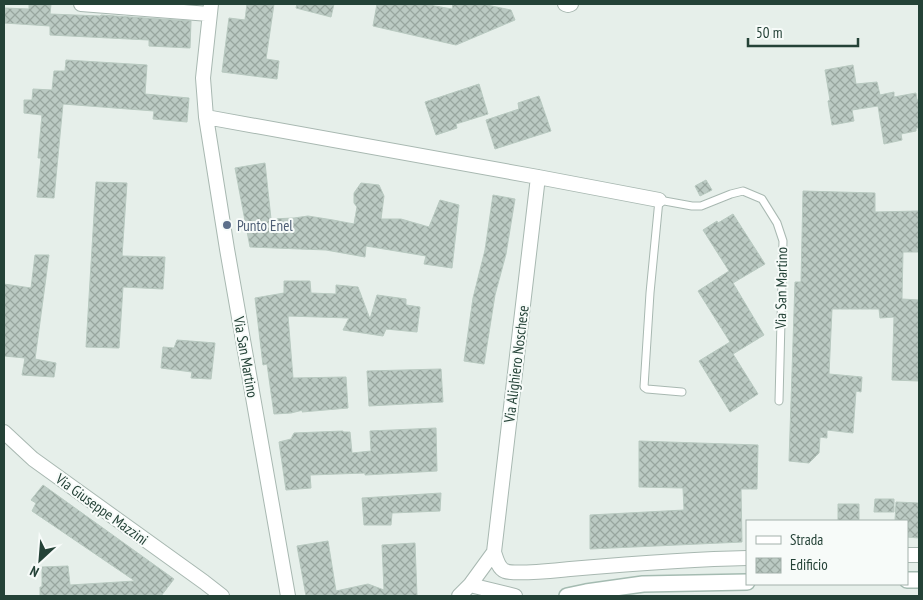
<svg xmlns="http://www.w3.org/2000/svg" width="923" height="600" viewBox="0 0 923 600" font-family="'PT Sans Narrow',sans-serif">
<style>
.building{fill:url(#building-cross-hatch);stroke:#b8c9c0}
.lines{fill:none;stroke-linecap:round;stroke-linejoin:round}
.lane-casing{stroke:#a8b8b1;stroke-width:9}
.street-casing{stroke:#a8b8b1;stroke-width:16}
.secondary-casing{stroke:#a4bbb1;stroke-width:18}
.lane{stroke:#fff;stroke-width:7}
.street{stroke:#fff;stroke-width:14}
.secondary{stroke:#fff;stroke-width:15}
.service-dot{fill:#5c6f8a;stroke:#f7fbf9;stroke-width:2}
.labels{text-anchor:middle;dominant-baseline:central;stroke-width:4;stroke-linejoin:round;paint-order:stroke}
.service-label{font-size:15px;fill:#4e5e75;stroke:#f7fbf9;text-anchor:start}
.street-label{font-size:15px;fill:#244237;stroke:#f7fbf9}
</style>
<defs>
<pattern id="building-cross-hatch" width="8" height="8" patternUnits="userSpaceOnUse" patternTransform="scale(1.25)"><rect width="8" height="8" fill="#bbcac3"/><path d="M0 0l8 8M0 8l8-8" fill="none" stroke="#98a69f"/></pattern>
</defs>
<rect width="100%" height="100%" fill="#e6efea"/>
<path class="building" d="M29,4H51L50,14L100,16L101,15L191,21L190,48L149,46V40L50,35V26L4,23V8L29,9Z
M247,4H274L266,59L279,61L277,79L222,72L229,18L245,20Z
M297,4H334L331,17L296,8Z
M377,4H424L452,9L453,4H482L511,10L515,20L456,45L373,26Z
M66,60L147,65L145,94L189,98L187,122L153,119L154,111L63,104L54,198L37,197L41,158H38L42,115L24,113V100H32L33,89L52,90L54,71H65Z
M853,65L856,84L877,82L880,95L894,92V97L916,93L917,100H919V128H916V131L901,134L902,140L884,144L878,106L852,110L854,121L832,125L828,101L830,100L825,70Z
M479,84L488,114L456,124L457,128L436,135L425,102Z
M539,96L551,131L495,149L486,120L519,109L518,103Z
M265,163L271,219L294,218L308,216L333,220L354,224L357,207L354,203V193L361,183L379,185L384,196L381,219H401L429,227L440,200L459,205L452,268L424,264L426,256L366,246L365,257L326,250L250,247L235,168Z
M706,180L712,190L700,196L695,186Z
M96,182L127,183L122,256L165,257L163,289L123,287L119,348L86,347Z
M803,191L875,193V212L919,211V252H903L902,299L919,300V381L892,380L894,317L880,318L879,309H832L829,374L862,377L861,392L856,391L853,433L827,430V438L820,437L819,453L809,463L789,461L795,282H801Z
M493,195L515,199L506,254L495,295L484,364L464,361L473,298L485,250Z
M733,214L765,264L733,283L764,335L733,354L758,394L730,412L699,361L730,342L698,291L729,271L703,230L717,221L718,223Z
M35,255H49L35,359L56,363L54,377L22,375L25,358L4,356V284L31,288Z
M284,281H310L311,293L336,294V285L358,287L370,319L377,295L406,299V305L420,307L417,332L386,329L383,336L343,330L349,318L288,316L293,378L346,377L348,408L302,412L303,410L291,413L274,414L267,364L263,365L255,298L284,293Z
M177,340L215,343L211,379L191,378L192,372L161,368L163,347L174,348Z
M441,369L443,402L369,406L367,371Z
M436,428L437,471L365,475V473L310,475L311,488L286,490L279,442L291,439L294,433L343,431V432H350L352,453L371,451L370,431Z
M639,441L758,445L757,489H741L742,542L590,549V515L684,510L683,488L639,487Z
M43,485L174,579L161,596H40V587H42V567L68,566L70,585L135,581L32,511L36,503L31,500Z
M441,493L440,511L392,513L391,525H364L362,498Z
M875,499H894V512H874Z
M896,502L919,503V538L907,537V521H895Z
M838,504H859V521H838Z
M328,541L336,591L368,584L384,590L382,545L415,543L417,596H306L297,546Z"/>
<g class="lines">
<defs>
<path id="lane" d="M682,392L647,389L644,387L650,293L659,200L692,206H701L731,194L743,191L762,199L777,223L783,241L779,401"/>
<path id="street" d="M81,4L209,14
M211,4L203,78L206,117L227,249L288,596
M565,4L568,5L571,4
M206,117L538,177L659,200
M4,432L33,459L204,582L222,596
M494,552C496,558 498,568 505,571C515,575 558,570 570,569C629,564 688,559 747,558
M907,555H919
M470,585L515,596
M459,596L470,585L494,552L538,177"/>
<path id="secondary" d="M907,580H919
M567,596L586,592L643,584L747,582"/>
</defs>
<use href="#lane" class="lane-casing"/>
<use href="#street" class="street-casing"/>
<use href="#secondary" class="secondary-casing"/>
<use href="#lane" class="lane"/>
<use href="#street" class="street"/>
<use href="#secondary" class="secondary"/>
</g>
<circle class="service-dot" cx="227" cy="225" r="5"/>
<g class="labels">
<g class="service-label">
<text x="237" y="225">Punto Enel</text>
</g>
<g class="street-label">
<text transform="translate(781 288) rotate(-89)">Via San Martino</text>
<text transform="translate(246 357) rotate(80)">Via San Martino</text>
<text transform="translate(516 364) rotate(-83)">Via Alighiero Noschese</text>
<text transform="translate(102 509) rotate(36)">Via Giuseppe Mazzini</text>
</g>
</g>
<rect width="923" height="600" fill="none" stroke="#244237" stroke-width="10"/>
<rect x="746" y="520" width="162" height="65" fill="#f7fbf9" stroke="#a3b1ab"/>
<rect x="756" y="536" width="25" height="8" fill="#ffffff" stroke="#a3b1ab"/>
<text x="790" y="545" font-size="15" fill="#244237">Strada</text>
<rect x="756" y="558" width="25" height="15" fill="url(#building-cross-hatch)" stroke="#a3b1ab"/>
<text x="790" y="570" font-size="15" fill="#244237">Edificio</text>
<g transform="translate(40 560) rotate(206)" stroke="#f7fbf9" stroke-width="4" paint-order="stroke">
<path d="M0-4L9 19L0 12L-9 19Z" fill="#244237"/>
<text y="-8" font-size="14" font-weight="bold" text-anchor="middle" fill="#244237">N</text>
</g>
<path d="M748 38v8h110v-8" fill="none" stroke="#244237" stroke-width="2.5"/>
<text x="756" y="38" font-size="15" fill="#244237" stroke="#f7fbf9" stroke-width="4" paint-order="stroke">50 m</text>
</svg>
